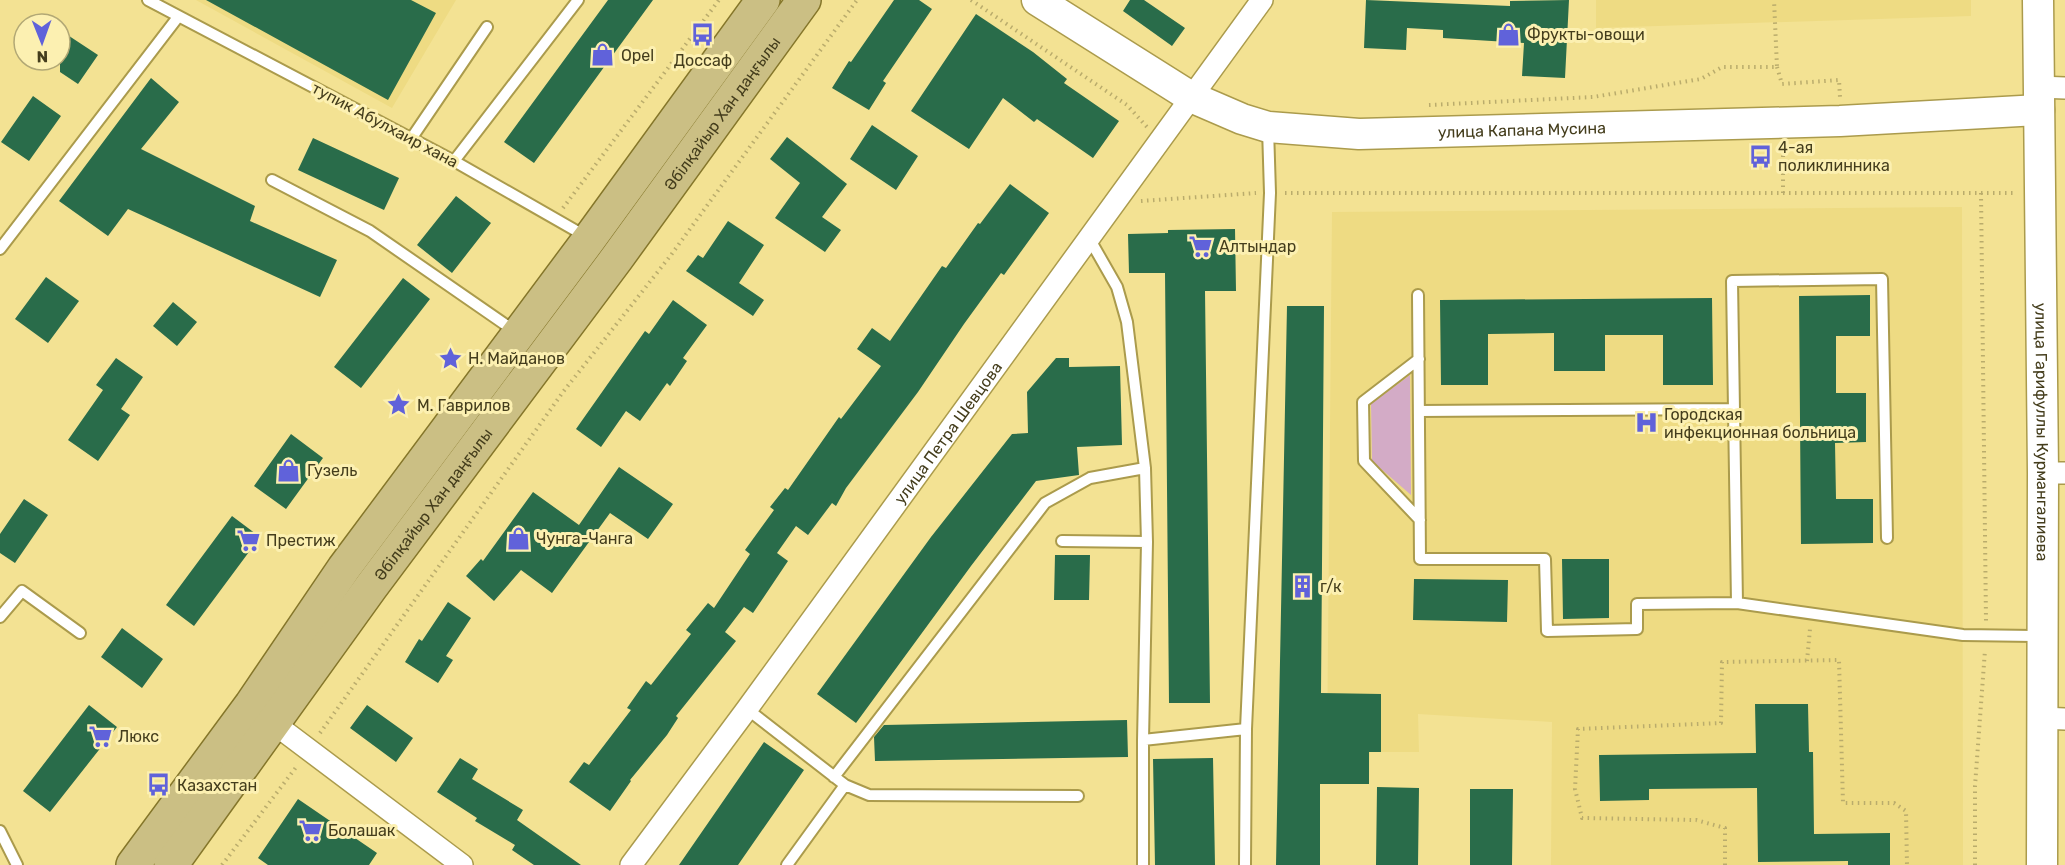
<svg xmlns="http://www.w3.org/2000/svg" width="2065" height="865" viewBox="0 0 2065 865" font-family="Rubik,sans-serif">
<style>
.built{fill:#eedb83}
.green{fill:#d3abc6}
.building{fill:#296c4a}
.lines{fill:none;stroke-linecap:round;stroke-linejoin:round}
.lane-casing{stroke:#ab9b4c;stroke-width:14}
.street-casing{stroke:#ab9b4c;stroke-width:24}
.secondary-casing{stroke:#ab9b4c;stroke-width:33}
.primary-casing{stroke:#85762a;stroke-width:36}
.path{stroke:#baac6c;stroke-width:4;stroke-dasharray:1.5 4.5;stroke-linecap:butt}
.lane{stroke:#fff;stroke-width:10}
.street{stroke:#fff;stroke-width:21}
.secondary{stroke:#fff;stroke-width:30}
.primary{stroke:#cbbf84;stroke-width:33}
.labels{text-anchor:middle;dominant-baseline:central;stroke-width:6;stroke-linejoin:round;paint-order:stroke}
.poi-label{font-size:16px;fill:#443d1c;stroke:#fcf0b1;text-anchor:start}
.street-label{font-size:16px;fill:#443d1c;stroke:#fcf0b1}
</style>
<rect width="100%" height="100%" fill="#f3e293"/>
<path class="built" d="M196,0H456L392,108Z
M1596,0H1971V16L1596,28Z
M1962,207L1963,865H1551L1552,722L1418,714L1419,752H1370L1369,784H1347L1327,752L1332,212Z"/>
<path class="green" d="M1410,375L1411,495L1372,461L1371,404Z"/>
<path class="building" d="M206,0H411L436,13L388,100Z
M608,0H653L534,163L504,142Z
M894,0H919L932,9L883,81L886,83L869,110L832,88L849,61L851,62Z
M1130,0H1144L1185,28L1172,46L1123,11Z
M1366,0L1510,6V1L1569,0L1565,78L1522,76L1524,43L1443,38V30L1407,28L1406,50L1364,48Z
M976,14L1033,52L1067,79L1064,83L1119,121L1093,158L1037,119L1034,122L1003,98L969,149L911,111Z
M60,30L98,55L78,84L60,72Z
M151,78L179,102L141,149L255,206L250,221L337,260L320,297L128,209L108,236L59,201Z
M33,96L61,116L29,161L1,142Z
M872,125L918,156L896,190L850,159Z
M787,137L847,184L822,217L841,230L825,252L775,218L800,183L770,159Z
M313,138L399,178L384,210L298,170Z
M1010,184L1049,213L1004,275L1001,273L964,324L918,392L846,488L836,506L832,503L808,535L796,526L777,553L788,561L753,613L744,607L725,632L736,641L676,716L678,718L667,735L630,780L631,781L610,811L569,782L584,762L589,765L631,710L627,708L646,681L651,685L691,634L686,630L708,603L714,608L750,554L745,550L774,510L770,507L785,488L788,490L839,417L841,419L881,366L857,349L872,328L890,341L942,266L946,268L978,223L980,224Z
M456,196L491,223L452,273L417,245Z
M728,221L764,245L739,283L764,300L753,316L686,271L698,255L703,258Z
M1235,229L1236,291H1205L1210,703H1169L1165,273H1129L1128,234L1168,233V230Z
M46,277L79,301L48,343L15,319Z
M403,278L430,299L361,388L334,367Z
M1870,295V336H1836V393H1866V442L1835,443L1836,499H1873V543L1801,544L1799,296Z
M1712,298L1713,385H1663V335H1605V371H1554V333L1488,334V385H1441L1440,300Z
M673,300L707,325L683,358L687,361L670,386L667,383L640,421L626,411L601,447L576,429L645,331L649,334Z
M173,302L197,322L177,346L153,326Z
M1287,306H1324L1321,693L1381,694V752H1369V784H1320V865H1276Z
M116,358L143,377L121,409L130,415L98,461L68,440L103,390L96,385Z
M1056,358H1069V367L1120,366L1122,445L1077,447L1079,475L1036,481L971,566L856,723L817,694L931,537L1012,434L1028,433L1027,392Z
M291,434L323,458L286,509L254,486Z
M619,467L673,504L648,539L610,513L552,593L521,570L494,601L466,576L481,559L483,561L533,492L579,525Z
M24,499L48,515L15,563L0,553V534Z
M232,516L260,537L194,626L166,605Z
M1055,555H1090L1089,600H1054Z
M1562,559H1609V618L1563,619Z
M1414,579L1508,580L1507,622L1413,620Z
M448,602L471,618L446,656L453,660L438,683L405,662L419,639L422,641Z
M122,628L163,659L142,688L101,657Z
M1755,704H1808L1809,752H1813L1814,834L1890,833V865H1848V861L1758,862L1757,788L1649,789V800L1600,801L1599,755L1756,753Z
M89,705L117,727L50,812L23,791Z
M367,705L413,738L396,762L350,728Z
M1127,720L1128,757L875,761L874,737L884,725Z
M764,742L804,770L738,865H679Z
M460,758L478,769L472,779L523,810L517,820L581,865H534L512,850L515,845L475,821L477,818L437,792Z
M1213,758L1215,865H1155L1153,759Z
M1377,787L1419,788L1418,865H1376Z
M1470,789H1513L1512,865H1470Z
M298,799L377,853L369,865H268L258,858Z"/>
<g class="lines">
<defs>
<path id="lane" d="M148,0L454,161L587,237
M411,139L487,27
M454,161L578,0
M272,180L370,231L516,332
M1089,238L1117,287L1127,322L1145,468L1147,542L1143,740L1246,729L1270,193L1268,128
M0,249L178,17
M1418,295L1420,559H1545L1547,631L1637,629V604L1737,603
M1419,359L1363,402L1364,461L1420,520
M1419,411L1734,409
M1887,538L1882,279L1732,281L1737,603L1963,635L2041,636
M1062,541L1147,542
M0,617L22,591L80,633
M747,709L845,785L787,865
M1143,740V865
M834,777L1045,503L1090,478L1145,468
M845,785L869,795L1078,796
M0,831L17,865
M1245,865L1246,729"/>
<g id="street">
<path d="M2039,87L2065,88"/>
<path d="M2043,473H2065"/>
<path d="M264,716L462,865"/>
<path d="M2042,718L2065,719"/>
<path id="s1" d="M631,865L747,709L1262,0"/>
</g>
<g id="secondary">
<path id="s2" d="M1037,0L1191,97L1242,119L1268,127L1359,134L1840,121L2039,110"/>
<path id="s3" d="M2038,0L2043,473L2042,865"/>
</g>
<g id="primary">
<path d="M133,865L251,705L344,568L590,238L763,0"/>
<path id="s4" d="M171,865L371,587L617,258L804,0"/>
</g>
</defs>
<use href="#lane" class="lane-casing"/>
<use href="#street" class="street-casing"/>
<use href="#secondary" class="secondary-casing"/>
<use href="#primary" class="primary-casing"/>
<path class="path" d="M971,0L1127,105L1147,127
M1777,67L1782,84L1839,80L1840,97
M1429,105L1593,97L1701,79L1722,67H1777L1774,0
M1285,193H2015
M1783,193V150H1792
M1981,193L1986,621
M1141,201L1256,193
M563,208L719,0
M1807,661L1810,629
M320,733L563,392L671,255L857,0
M222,865L297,766
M1725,865V828L1696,820L1582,818L1575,789L1578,729L1721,723L1722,662L1839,660L1843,803H1894L1906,811L1907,865
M1975,865V786L1985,650"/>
<use href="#lane" class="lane"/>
<use href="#street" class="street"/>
<use href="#secondary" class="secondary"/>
<use href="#primary" class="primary"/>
</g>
<defs>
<symbol id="shop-bare" viewBox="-9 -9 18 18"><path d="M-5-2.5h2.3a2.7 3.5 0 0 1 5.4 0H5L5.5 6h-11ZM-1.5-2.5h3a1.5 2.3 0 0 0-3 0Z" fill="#6062da" stroke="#fcf0b1" stroke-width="2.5" paint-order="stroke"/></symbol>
<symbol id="bus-bare" viewBox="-9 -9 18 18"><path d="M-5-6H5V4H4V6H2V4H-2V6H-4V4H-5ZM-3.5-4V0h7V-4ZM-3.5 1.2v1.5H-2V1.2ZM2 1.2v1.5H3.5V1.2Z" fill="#6062da" stroke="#fcf0b1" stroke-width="2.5" paint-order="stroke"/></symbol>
<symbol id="supermarket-bare" viewBox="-9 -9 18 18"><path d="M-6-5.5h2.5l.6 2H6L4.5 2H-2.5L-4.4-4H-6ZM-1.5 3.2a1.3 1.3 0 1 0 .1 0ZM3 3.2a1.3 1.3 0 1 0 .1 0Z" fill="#6062da" stroke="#fcf0b1" stroke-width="2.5" paint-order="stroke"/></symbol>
<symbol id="sight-bare" viewBox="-9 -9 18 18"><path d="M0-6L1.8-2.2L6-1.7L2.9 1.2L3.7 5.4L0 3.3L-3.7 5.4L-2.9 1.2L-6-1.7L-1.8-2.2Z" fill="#6062da" stroke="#fcf0b1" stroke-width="2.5" paint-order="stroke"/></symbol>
<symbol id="hospital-bare" viewBox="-9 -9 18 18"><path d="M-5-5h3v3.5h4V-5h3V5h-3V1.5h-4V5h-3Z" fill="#6062da" stroke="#fcf0b1" stroke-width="2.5" paint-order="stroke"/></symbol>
<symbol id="building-bare" viewBox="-9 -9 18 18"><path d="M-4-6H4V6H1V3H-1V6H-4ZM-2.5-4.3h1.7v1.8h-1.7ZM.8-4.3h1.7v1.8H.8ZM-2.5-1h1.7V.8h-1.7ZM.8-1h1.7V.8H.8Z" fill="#6062da" stroke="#fcf0b1" stroke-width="2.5" paint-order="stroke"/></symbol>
</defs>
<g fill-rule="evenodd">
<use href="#shop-bare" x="1492" y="18" width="33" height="33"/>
<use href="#bus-bare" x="686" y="18" width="33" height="33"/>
<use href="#shop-bare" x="586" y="38" width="33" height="33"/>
<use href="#bus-bare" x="1744" y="140" width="33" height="33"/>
<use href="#supermarket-bare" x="1184" y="230" width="33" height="33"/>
<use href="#sight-bare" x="434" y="342" width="33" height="33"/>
<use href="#sight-bare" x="382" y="388" width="33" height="33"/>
<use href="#hospital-bare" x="1630" y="406" width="33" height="33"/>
<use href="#shop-bare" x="272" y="454" width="33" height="33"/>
<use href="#shop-bare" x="502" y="522" width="33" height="33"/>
<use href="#supermarket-bare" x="232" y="524" width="33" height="33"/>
<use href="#building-bare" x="1286" y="570" width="33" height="33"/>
<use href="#supermarket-bare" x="84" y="720" width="33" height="33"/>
<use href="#bus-bare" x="142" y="768" width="33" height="33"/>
<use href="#supermarket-bare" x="294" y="814" width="33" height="33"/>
</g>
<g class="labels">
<g class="poi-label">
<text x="1527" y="34">Фрукты-овощи</text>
<text x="621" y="55">Opel</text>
<text x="703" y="60" text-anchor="middle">Доссаф</text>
<text x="1778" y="147">4-ая<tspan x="1778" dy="18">поликлинника</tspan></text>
<text x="1219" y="246">Алтындар</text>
<text x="468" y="358">Н. Майданов</text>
<text x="417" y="405">М. Гаврилов</text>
<text x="1664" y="414">Городская<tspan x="1664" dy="18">инфекционная больница</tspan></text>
<text x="307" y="470">Гузель</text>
<text x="536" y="538">Чунга-Чанга</text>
<text x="266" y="540">Престиж</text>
<text x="1320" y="586">г/к</text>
<text x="118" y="736">Люкс</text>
<text x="177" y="785">Казахстан</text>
<text x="328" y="830">Болашак</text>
</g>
<g class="street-label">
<text stroke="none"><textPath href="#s4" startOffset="932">Әбілқайыр Хан даңғылы</textPath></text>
<text transform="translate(385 125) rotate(28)">тупик Абулхаир хана</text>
<text stroke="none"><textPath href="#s2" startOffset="519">улица Капана Мусина</textPath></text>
<text stroke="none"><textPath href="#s3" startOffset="432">улица Гарифуллы Курмангалиева</textPath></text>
<text stroke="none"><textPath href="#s1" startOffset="536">улица Петра Шевцова</textPath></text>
<text stroke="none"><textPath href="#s4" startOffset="446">Әбілқайыр Хан даңғылы</textPath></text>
</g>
</g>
<g transform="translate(42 42) rotate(179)"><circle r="28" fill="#fcf0b1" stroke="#b2a875" stroke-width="1.5"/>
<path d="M0-4.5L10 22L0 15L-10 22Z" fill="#6062da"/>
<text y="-9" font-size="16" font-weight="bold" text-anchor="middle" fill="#443d1c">N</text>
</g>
</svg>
